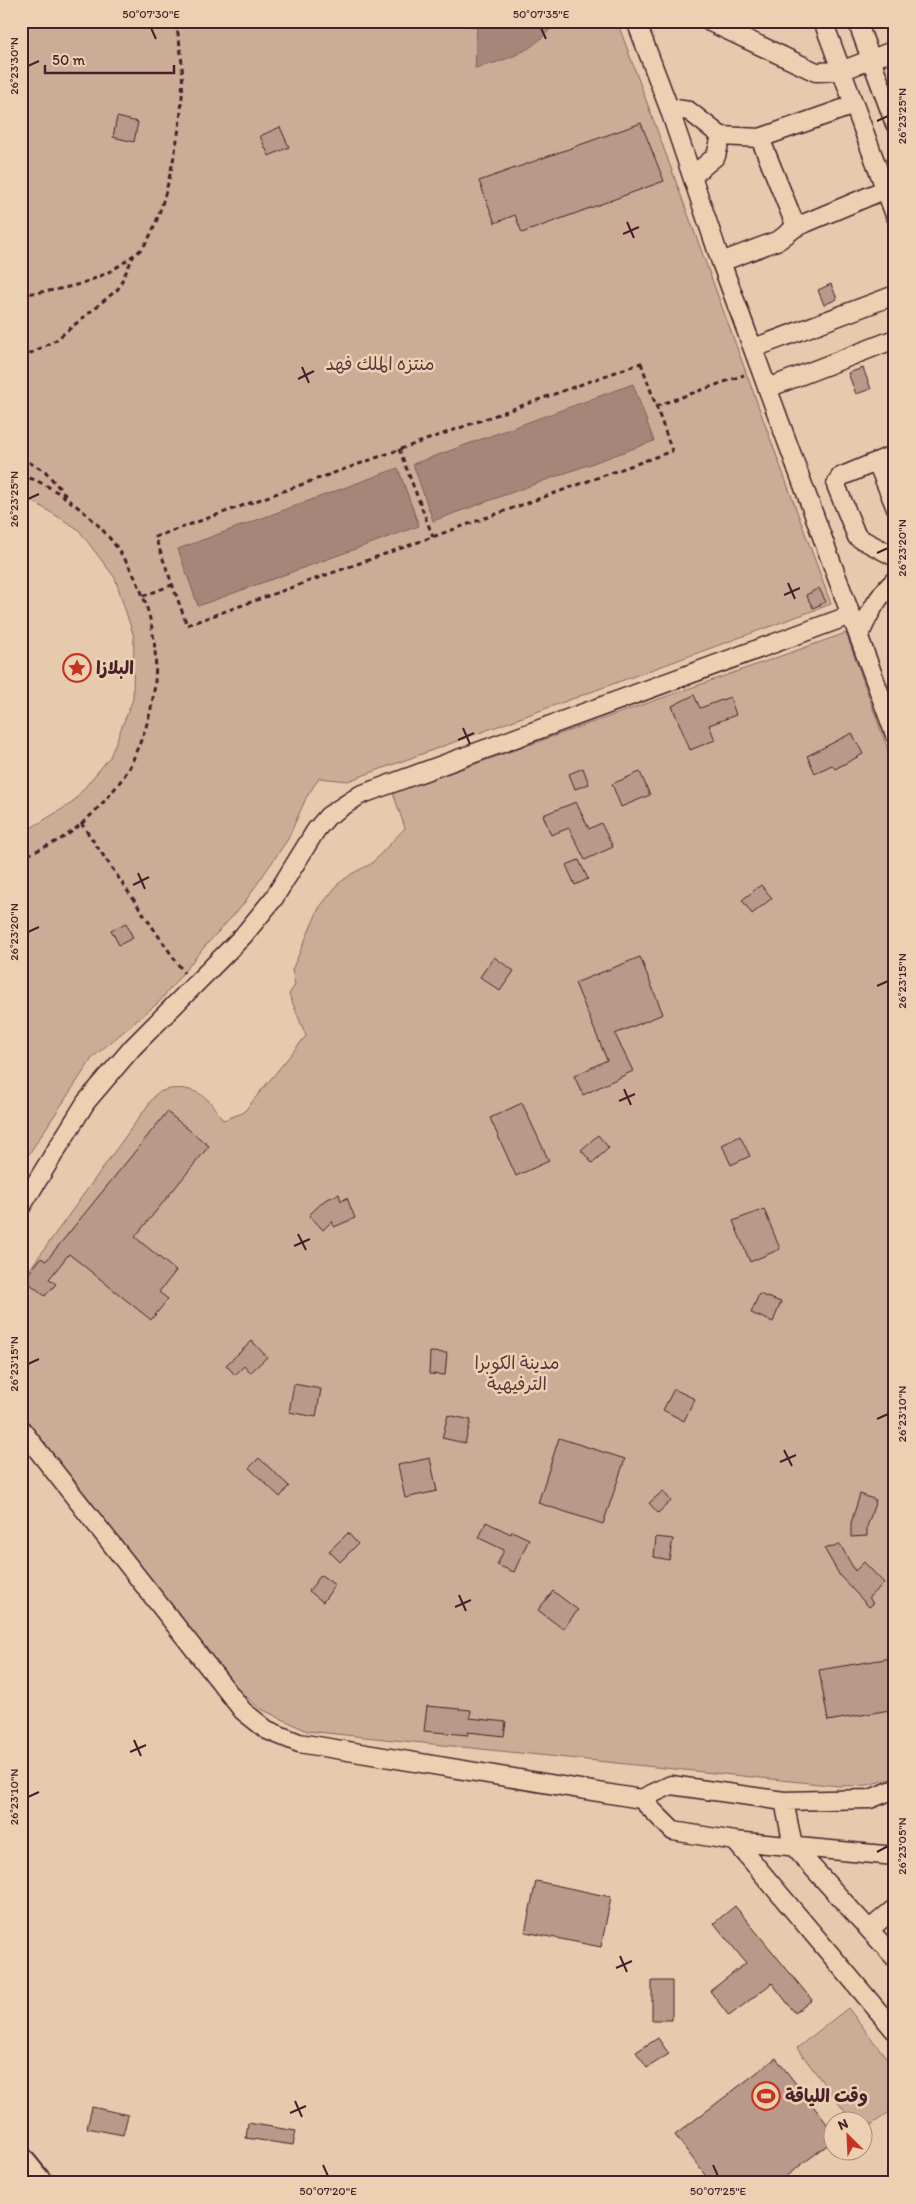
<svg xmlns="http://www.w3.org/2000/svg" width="916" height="2204" viewBox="0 0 916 2204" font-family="Itim,'Playpen Sans Arabic',sans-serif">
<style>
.green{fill:#cbad97;stroke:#8a6661}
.water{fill:#a7867a;stroke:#825d5a}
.building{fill:#b99989;stroke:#4a1f2b}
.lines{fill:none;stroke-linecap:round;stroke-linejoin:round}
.minor-casing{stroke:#4a1f2b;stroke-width:21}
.major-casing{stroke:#4a1f2b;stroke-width:25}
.path{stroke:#4a1f2b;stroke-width:3;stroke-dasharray:5 4;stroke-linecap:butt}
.minor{stroke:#ebd1b2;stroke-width:18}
.major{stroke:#ebd1b2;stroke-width:21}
.ticks{fill:none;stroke:#4a1f2b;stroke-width:2}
.labels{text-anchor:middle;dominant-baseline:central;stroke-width:5;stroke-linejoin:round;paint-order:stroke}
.park-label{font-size:18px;fill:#5d343b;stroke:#ebd1b2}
.poi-label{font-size:18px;font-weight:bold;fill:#4a1f2b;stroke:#ebd1b2;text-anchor:start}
.neatline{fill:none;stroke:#4a1f2b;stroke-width:2}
.ticks-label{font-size:12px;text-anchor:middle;fill:#4a1f2b}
</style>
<rect width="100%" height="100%" fill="#e5caad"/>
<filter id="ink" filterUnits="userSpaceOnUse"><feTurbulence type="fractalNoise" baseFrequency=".02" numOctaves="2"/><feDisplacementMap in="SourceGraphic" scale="10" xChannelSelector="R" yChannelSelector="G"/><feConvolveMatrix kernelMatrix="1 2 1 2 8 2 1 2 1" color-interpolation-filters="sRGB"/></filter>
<g filter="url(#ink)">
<path class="green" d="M21,21H617L831,604L348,781L319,778L306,798L288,839L242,906L206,945L159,1002L93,1057L21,1166V834L72,803L110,757L133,699L134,637L115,578L78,529L21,494Z
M846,633L895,770V1778L867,1785L839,1786L307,1731L259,1708L237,1689L26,1426L21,1414V1284L27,1273L156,1094C171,1085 195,1087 208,1100C214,1106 218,1114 223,1120L243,1113L306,1036L289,994L295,985L292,970L319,908L338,884L353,873L371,864L405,828L393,793Z
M848,2008L895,2069V2108L864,2130V2122L852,2121L797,2048Z"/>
<path class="water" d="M450,21H556C538,50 506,61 475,68L477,27L455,24Z
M633,384L654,441L433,521L413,464Z
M398,468L419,526L198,606L178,549Z"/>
<path class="building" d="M117,117L138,122L134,142L113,137Z
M641,123L664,181L522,233L515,215L495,223L479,181Z
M280,127L289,147L269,156L260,136Z
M831,284L837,299L824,305L818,290Z
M863,368L871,389L856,394L848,373Z
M819,588L826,602L813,608L806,595Z
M694,695L700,708L730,697L736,715L709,725L715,740L690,750L672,706Z
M852,733L863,754L835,769L832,765L815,773L807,756Z
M583,768L589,784L575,789L569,774Z
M640,772L650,795L621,807L612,784Z
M576,802L589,829L601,823L613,847L585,860L569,828L551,835L543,815Z
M579,860L588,879L575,885L566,865Z
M761,885L772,898L752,914L742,900Z
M126,923L133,938L119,945L111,930Z
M494,957L514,971L500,991L480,977Z
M640,957L663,1014L615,1034L633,1071L583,1095L574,1076L607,1060L575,983Z
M522,1103L549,1161L516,1176L490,1118Z
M167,1112L209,1146L135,1237L176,1271L159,1292L168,1299L151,1320L69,1254L49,1279L56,1284L45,1296L24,1279L41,1258L46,1261Z
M598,1135L609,1148L592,1163L581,1150Z
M740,1136L750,1156L731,1165L722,1145Z
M339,1194L341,1201L347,1198L355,1218L334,1227L332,1221L323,1230L309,1215L325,1200Z
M764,1209L780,1249L750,1262L733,1221Z
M759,1294L781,1302L773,1322L751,1313Z
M252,1341L267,1357L250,1373L244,1366L235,1375L226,1365Z
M430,1352L447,1353L445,1375L429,1374Z
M294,1384L321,1389L316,1417L289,1412Z
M674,1389L695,1399L684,1421L663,1410Z
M448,1415L471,1420L465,1443L442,1438Z
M559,1438L625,1459L603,1524L538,1503Z
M259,1458L289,1486L280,1497L249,1468Z
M430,1458L437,1491L405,1498L398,1465Z
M663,1491L671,1501L658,1513L649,1503Z
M860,1494L876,1500L867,1527V1536L851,1537V1523Z
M486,1522L511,1534L512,1531L529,1539L514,1572L497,1565L504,1550L479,1538Z
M348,1533L358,1544L340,1562L329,1551Z
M656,1537L673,1539L669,1560L654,1557Z
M840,1544L855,1571L864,1562L884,1583L869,1597L873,1604L869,1607L840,1576L824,1548L834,1547Z
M321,1575L335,1585L323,1602L309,1591Z
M553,1591L578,1610L563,1629L538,1610Z
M891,1658L895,1681V1709L828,1721L819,1670Z
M427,1706L471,1710L470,1718L506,1722L504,1736L468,1732V1735L424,1731Z
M536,1881L611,1897L601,1947L525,1932Z
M735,1906L812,2000L795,2013L772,1983L729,2016L710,1991L746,1963L714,1923Z
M652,1981H672V2020H652Z
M658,2038L669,2054L647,2068L636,2052Z
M776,2058L834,2133V2140L777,2183H711L675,2135Z
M92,2107L128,2115L123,2135L87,2128Z
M248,2123L296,2131L293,2145L246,2138Z"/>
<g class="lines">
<defs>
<path id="minor" d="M636,21L669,108L721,262L895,735
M708,21L816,72L841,71L895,50
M823,21L895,215
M857,21L895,124
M669,108L689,111L721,136L760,138L854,105
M760,138L796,227
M692,176L716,156L721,136
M721,262L779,240L796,227L886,189
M754,348L895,295
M768,388L895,339
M895,454L840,477L836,485L857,537L895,557
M877,462L895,506
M859,636C869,614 877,597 895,580
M21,1207L86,1102L133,1047L243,936L274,898L316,830L328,816L360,795L851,615
M21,1429L243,1711L267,1730L299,1743L641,1799L671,1785L784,1801L870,1799L895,1789
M641,1799L673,1831L735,1841L895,1856
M784,1801L793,1846L895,1958
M735,1841L895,2031
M870,1929L895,1908"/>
<path id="major" d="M21,2157L42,2183"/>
</defs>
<use href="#minor" class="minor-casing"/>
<use href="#major" class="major-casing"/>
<path class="path" d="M21,294C61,291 99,283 131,257C135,254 140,251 143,247C154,233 161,208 166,191C180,135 190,78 175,21
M21,358L56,340L118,289L134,255
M641,363L672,451L187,625L155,537Z
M656,406L744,375
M399,449L433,537
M21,458L45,471L68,498
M21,475C39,480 57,491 71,502C148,557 177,659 139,745C135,753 133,762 128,770C112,795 85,825 59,840C47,846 34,852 21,858
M143,596L172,585
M81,823L184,973"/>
<use href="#minor" class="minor"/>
<use href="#major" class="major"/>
</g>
</g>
<path class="ticks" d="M151,28L156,39M541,28L546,39M28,66L39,61M877,121L888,116M627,222L634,238M623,234L639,227M302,367L309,383M298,379L314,371M28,499L39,494M877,553L888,548M788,583L795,599M784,595L800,588M463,728L470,744M458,740L474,733M138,873L145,889M133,885L149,877M28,932L39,927M877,986L888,981M624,1089L631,1105M619,1101L635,1094M298,1234L306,1250M294,1246L310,1239M28,1364L39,1359M877,1419L888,1414M784,1450L792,1466M780,1462L796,1455M459,1595L466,1611M455,1607L471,1600M134,1740L141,1756M130,1752L146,1745M28,1797L39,1792M877,1852L888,1846M620,1956L627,1972M616,1968L632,1961M295,2101L302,2117M290,2113L306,2106M323,2165L328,2176M713,2165L718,2176"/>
<defs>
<symbol id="sight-ring" viewBox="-11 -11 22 22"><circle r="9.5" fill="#ebd1b2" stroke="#c8321e" stroke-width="1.5"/><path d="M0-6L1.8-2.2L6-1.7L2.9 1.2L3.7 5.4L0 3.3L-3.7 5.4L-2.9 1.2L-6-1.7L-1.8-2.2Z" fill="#c8321e"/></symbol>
<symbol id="stadium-ring" viewBox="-11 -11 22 22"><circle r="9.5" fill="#ebd1b2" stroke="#c8321e" stroke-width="1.5"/><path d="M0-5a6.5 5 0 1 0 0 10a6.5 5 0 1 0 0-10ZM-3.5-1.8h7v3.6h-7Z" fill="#c8321e"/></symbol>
</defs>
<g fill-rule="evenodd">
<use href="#sight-ring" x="61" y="652" width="32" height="32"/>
<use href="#stadium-ring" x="750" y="2080" width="32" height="32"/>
</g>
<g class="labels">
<g class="park-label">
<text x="380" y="364">منتزه الملك فهد</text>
<text x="517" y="1363">مدينة الكوبرا<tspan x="517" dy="21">الترفيهية</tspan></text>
</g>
<g class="poi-label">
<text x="96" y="668">البلازا</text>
<text x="785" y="2096">وقت اللياقة</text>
</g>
</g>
<rect width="916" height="2204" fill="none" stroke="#ebd1b2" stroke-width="55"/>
<g transform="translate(848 2136) rotate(336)"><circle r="24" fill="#ebd1b2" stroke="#ab8a7c"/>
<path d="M0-4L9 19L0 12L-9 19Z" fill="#c8321e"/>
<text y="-8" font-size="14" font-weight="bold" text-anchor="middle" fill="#4a1f2b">N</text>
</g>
<path d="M45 65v8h129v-8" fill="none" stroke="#4a1f2b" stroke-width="2.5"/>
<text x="52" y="65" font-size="15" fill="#4a1f2b" stroke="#ebd1b2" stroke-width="4" paint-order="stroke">50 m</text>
<rect x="28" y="28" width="860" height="2148" class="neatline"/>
<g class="ticks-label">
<text x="151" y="18">50°07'30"E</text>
<text x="541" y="18">50°07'35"E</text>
<text transform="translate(14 66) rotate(-90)" y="4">26°23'30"N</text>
<text transform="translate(902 116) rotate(-90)" y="4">26°23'25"N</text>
<text transform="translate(14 499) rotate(-90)" y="4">26°23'25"N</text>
<text transform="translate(902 548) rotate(-90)" y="4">26°23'20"N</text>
<text transform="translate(14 932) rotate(-90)" y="4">26°23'20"N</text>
<text transform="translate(902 981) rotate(-90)" y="4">26°23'15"N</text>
<text transform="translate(14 1364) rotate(-90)" y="4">26°23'15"N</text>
<text transform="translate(902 1414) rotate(-90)" y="4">26°23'10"N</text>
<text transform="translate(14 1797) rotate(-90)" y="4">26°23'10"N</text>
<text transform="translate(902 1846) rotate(-90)" y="4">26°23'05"N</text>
<text x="328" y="2195">50°07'20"E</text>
<text x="718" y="2195">50°07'25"E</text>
</g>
</svg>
